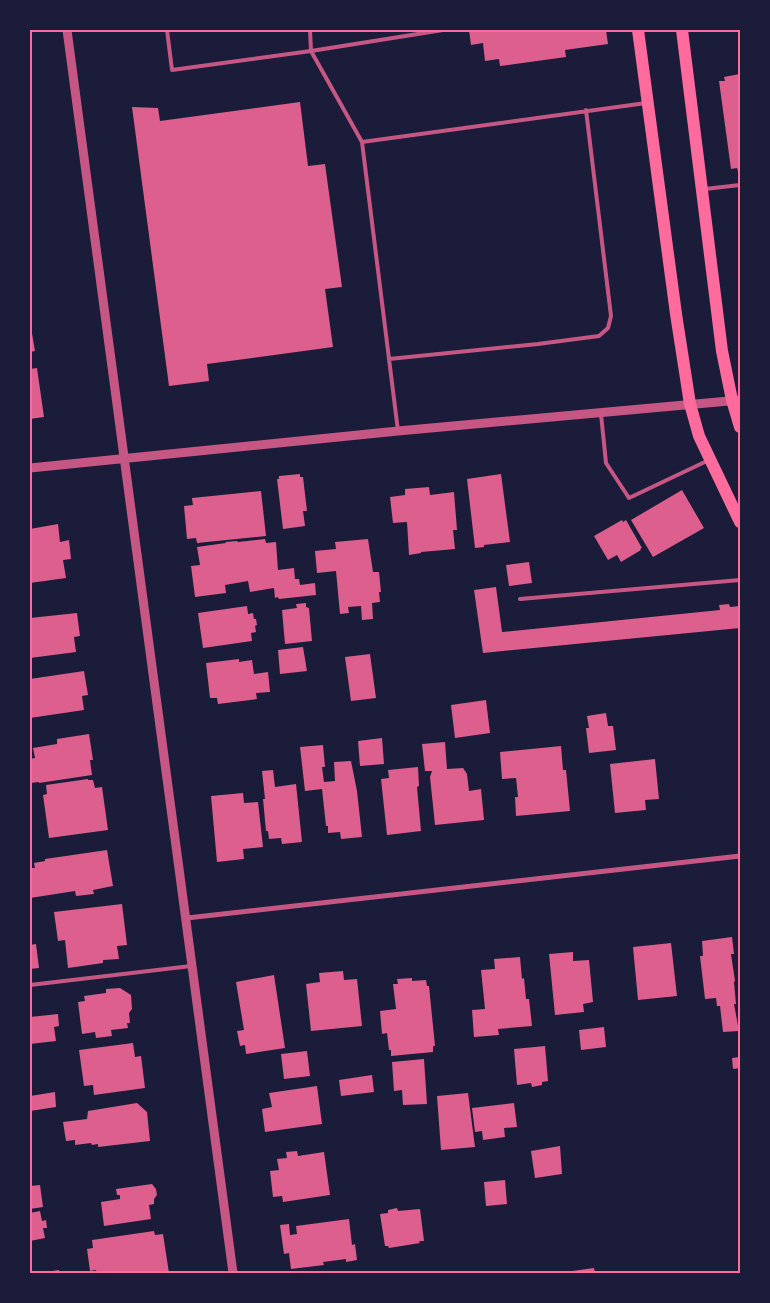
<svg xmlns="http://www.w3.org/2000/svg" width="770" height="1303" viewBox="0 0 770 1303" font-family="'IBM Plex Sans',sans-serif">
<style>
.building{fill:#dd5f8e}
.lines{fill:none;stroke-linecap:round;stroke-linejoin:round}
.service{stroke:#c65784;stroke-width:4}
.minor{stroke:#c65784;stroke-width:5}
.tertiary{stroke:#c65784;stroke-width:9}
.primary{stroke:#ff6b9d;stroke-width:12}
.neatline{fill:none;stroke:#ff6b9d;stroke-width:2}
</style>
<rect width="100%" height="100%" fill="#1b1b3a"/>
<path class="building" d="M469,30H606L608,44L565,50L566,57L500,66L499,59L485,61L483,43L471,45Z
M740,74V171H738L737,168L731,169L719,81H725L724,77Z
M300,102L308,166L325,164L342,287L325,289L333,347L207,364L209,381L169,386L132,107L158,108L160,121Z
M30,322L35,351L30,352Z
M37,368L44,417L30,419V369Z
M300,474V477H303L307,511H303L305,526L283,529L277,479H279V476Z
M501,474L510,542L484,545V547L475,548L467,479Z
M429,487L430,495L454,492L457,530H453L455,549L421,552V553L409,555L407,522L393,523L390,497L405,495V489Z
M682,490L704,528L653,557L631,520Z
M261,491L266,536L197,543L196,538L187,539L184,506L193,505L192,498Z
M622,520L623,522L626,520L642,548L640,549L641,550L621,562L617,555L608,560L594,536Z
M58,524L60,542L69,540L71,559L63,560L66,578L30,583V529Z
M265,539L266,543L276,542L278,570L294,568L295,579H299L300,585L315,583L316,595L279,599L278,597L275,598L274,588L250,592L248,581L225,585L226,593L195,597L191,566L200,565L197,547L226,543L225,542L237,541L238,542Z
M368,539L373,572H379L381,592H379L380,602L372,603L373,619L362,620L361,606L348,607L349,613L340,614L336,571L317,573L315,551L336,549L335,542Z
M529,562L532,583L509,586L506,565Z
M496,587L502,632L720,610L719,605L729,604L730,607L740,606V628L483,653L474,590Z
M306,603V607L309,608L312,641L285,644L282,610L297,608L296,604Z
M247,606L248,614L253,613L254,619H256L257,625L255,626L256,632L251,633L252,641L203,648L198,613Z
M77,613L80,636L74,637L76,652L30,658V618Z
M303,647L307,671L280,674L278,650Z
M370,654L376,698L351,701L345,657Z
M239,659V662L252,660L254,674L268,672L270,692L256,693L257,699L218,704L217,698H210L206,663Z
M84,671L88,695L82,696L84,710L30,718V679Z
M486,700L490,733L455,738L451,705Z
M606,713L608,726H613L616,750L589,753L586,728H589L587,716Z
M89,734L93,760H90L92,775L39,783V782L30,783V759L35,758L33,748L57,744V739Z
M382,738L384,764L360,766L358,741Z
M445,742L447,769L463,768L467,774L469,791L481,789L484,820L435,825L430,777L432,771H425L422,744Z
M323,745L325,767H322L324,782L335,781L334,762L351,761L357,791L362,837L341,839L340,832L328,833V826H326L322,789L305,791L300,747Z
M561,746L563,770H566L570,811L516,816L515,797H518L516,778L502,779L500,752Z
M655,759L659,799L645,800L646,810L615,813L610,764Z
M418,767L419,786L417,787L421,831L387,835L381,779L389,778L388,770Z
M273,770L275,787L296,784L302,842L282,844L281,838L269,839L268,831H266L263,799H265L262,771Z
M88,779V780H93L95,788L102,787L108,830L49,838L43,795L47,794L46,785Z
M243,793L244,803L258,802L263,847L243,849L244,859L217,862L211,796Z
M107,850L113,886L93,890L94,894L76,896L75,891L30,898V868H35L34,863L45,861V859Z
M122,904L127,945L117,946L119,959L103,960V963L68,968L65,940L58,941L54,912Z
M732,937L734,954H731L735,981L734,982L736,1004H734L739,1031L723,1032L720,1006H717L716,998L705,999L700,956H703L702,941Z
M671,943L677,996L638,1000L633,947Z
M36,944L39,968L30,969V945Z
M573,952V961L589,960L593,1002L583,1004L584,1012L555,1015L549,954Z
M520,957L522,979L524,978L526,999H529L532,1026L498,1029L499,1035L474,1037L472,1010L485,1009L481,970L495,969L494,959Z
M343,971L344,980L357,979L362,1026L311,1031L306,984L320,982L319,973Z
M274,975L285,1048L246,1054L245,1045L240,1046L237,1031L244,1030L236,982Z
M412,978V981L426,980L427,986H429L435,1046H433V1052L391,1056V1050H389L387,1033L382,1034L380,1011L396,1009L393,984H398L397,979Z
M120,988L131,995L132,1009L129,1013L130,1023H127L128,1028L111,1030L112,1036L96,1038L95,1032L82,1034L78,1002L85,1001L84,996L106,993V989Z
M58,1014L59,1026L54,1027L56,1041L30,1044V1017Z
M604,1027L606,1047L581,1050L579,1030Z
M133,1043L135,1057L141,1056L145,1088L94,1095L93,1085L84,1086L79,1050Z
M545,1046L548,1081L542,1082V1085L532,1087L531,1083L517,1085L514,1049Z
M307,1051L310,1076L284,1079L281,1054Z
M740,1057V1068L733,1069L732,1058Z
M424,1059L427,1104L403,1105L402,1090L394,1091L392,1062Z
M372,1075L374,1092L341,1096L339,1080Z
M317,1086L322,1124L265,1132L262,1109L272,1107L269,1093Z
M55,1092L56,1107L30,1111V1096Z
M468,1093L475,1147L441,1150L437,1096Z
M137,1103L147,1112L150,1141L98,1147V1144L92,1145L91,1143L75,1145V1140L66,1141L63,1122L87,1119L88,1111Z
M514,1103L517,1127L504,1128L505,1137L483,1140L482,1131L475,1132L472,1108Z
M560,1146L562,1174L535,1178L531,1151Z
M297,1151L298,1156L324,1152L330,1195L283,1202L282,1196L273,1197L270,1171L279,1170L277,1159L287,1158L286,1152Z
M505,1180L507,1204L486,1206L484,1182Z
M152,1184L156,1189L157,1195L154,1199V1204L149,1205L151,1219L104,1226L101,1202L120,1199V1195H117L116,1189Z
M40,1185L43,1207L30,1209V1186Z
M397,1208L398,1211L420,1209L424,1241H419L420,1243L389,1248L388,1246H385L380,1214L388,1213V1210Z
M40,1211L42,1221L46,1220L47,1228H43L45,1238L30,1241V1213Z
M349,1219L352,1245L355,1244L357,1260L346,1262V1259L323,1262L324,1265L291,1269L289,1253L284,1254L280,1225L289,1224L290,1235L297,1234L296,1226Z
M154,1231L155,1235L163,1234L169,1273H97L96,1270L90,1271L87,1249L93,1248L92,1240Z
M594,1268L595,1273H565V1272Z
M59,1270V1273H45V1272Z"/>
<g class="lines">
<path class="service" d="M167,30L172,70L311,51L362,142L398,431
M310,30L311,51L443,30
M362,142L646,103
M705,189L740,185
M389,359L538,344L599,336L608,328L611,316L586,110
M601,414L606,463L629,498L709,460
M520,599L740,580
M30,985L191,966"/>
<path class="minor" d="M187,918L740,856"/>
<path class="tertiary" d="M67,30L233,1273
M30,468L398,431L740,400"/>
<path class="primary" d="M638,30L676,314L690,404L699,436L740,522
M682,30L722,351L732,400L740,427"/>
</g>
<rect width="770" height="1303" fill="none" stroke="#1b1b3a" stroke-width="62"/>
<rect x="31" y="31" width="708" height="1241" class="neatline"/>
</svg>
